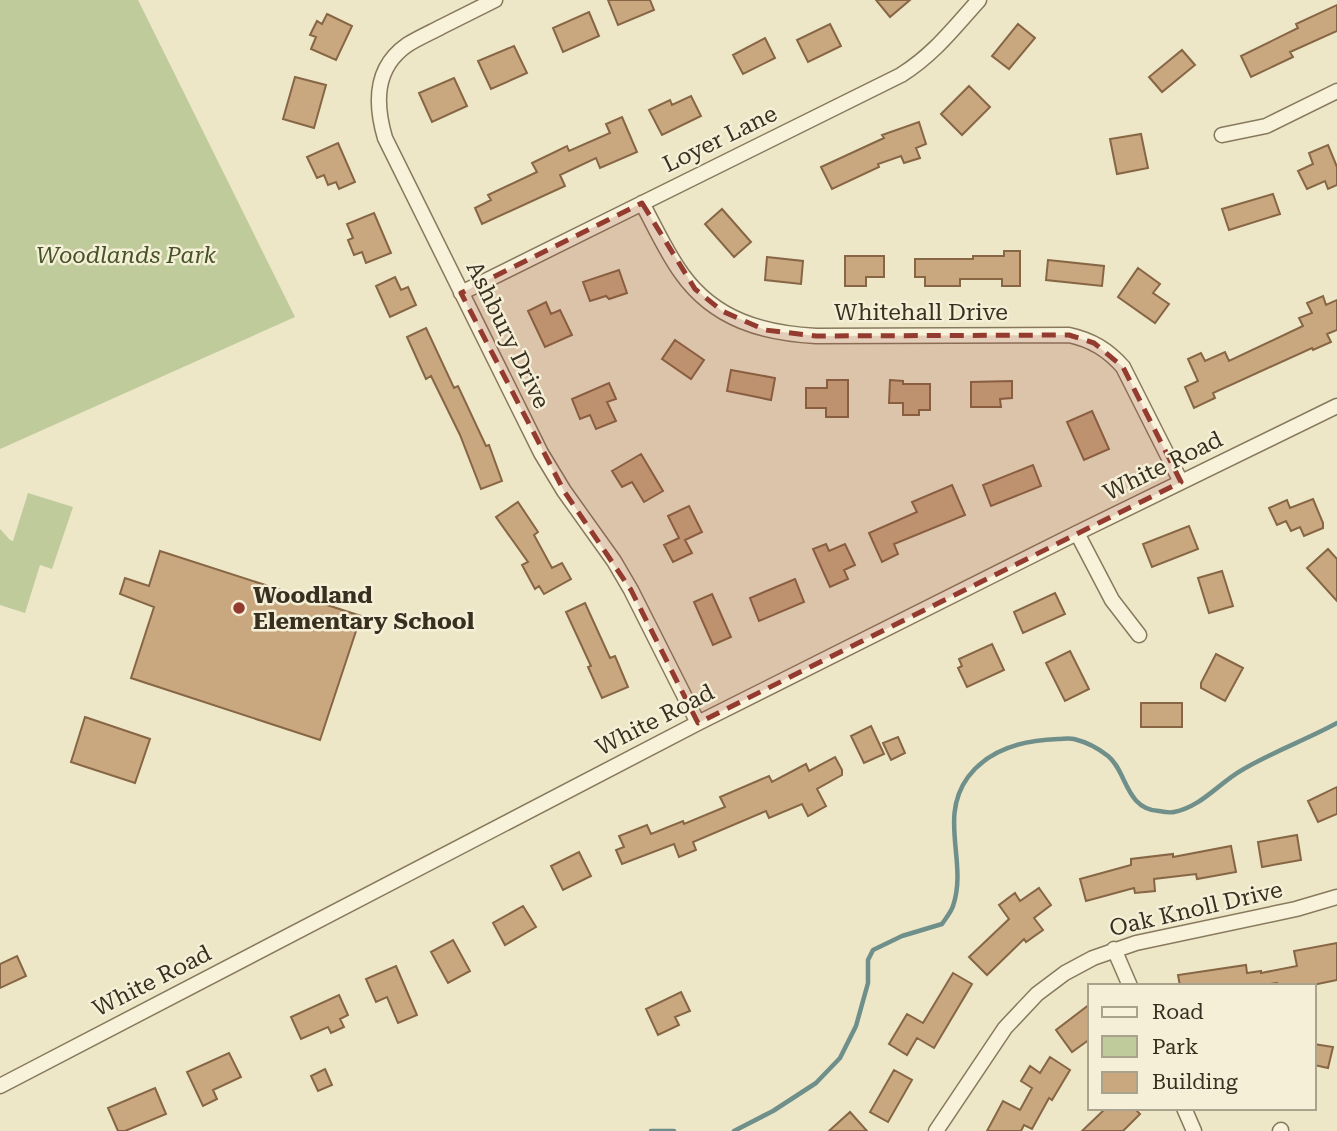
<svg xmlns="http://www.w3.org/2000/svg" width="1337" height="1131" viewBox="0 0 1337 1131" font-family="'Roboto Serif',serif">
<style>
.green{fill:#bfcb9b}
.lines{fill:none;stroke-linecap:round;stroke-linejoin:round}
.stream{stroke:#6f8f8b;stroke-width:4.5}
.building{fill:#c9a77f;stroke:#866644;stroke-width:2}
.minor-casing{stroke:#88795d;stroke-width:17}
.minor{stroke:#f8f2da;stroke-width:14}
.marked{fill:#943b30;fill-opacity:0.2;stroke:#943b30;stroke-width:5;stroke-dasharray:14 9;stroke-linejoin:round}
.poi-dot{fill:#943b30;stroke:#f4efd6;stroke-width:2.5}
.labels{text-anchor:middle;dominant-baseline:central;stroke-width:5;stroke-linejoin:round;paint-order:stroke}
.street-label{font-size:23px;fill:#392f20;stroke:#f4efd6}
.park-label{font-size:23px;font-style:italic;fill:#445428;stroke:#f4efd6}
.poi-label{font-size:23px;font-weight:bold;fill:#392f20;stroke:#f4efd6;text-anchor:start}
</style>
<rect width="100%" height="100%" fill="#ede6c7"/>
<path class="green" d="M0,0H138L295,317L0,449Z
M28,493L73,507L52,569L40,565L25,613L0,605V529L10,540L13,541Z"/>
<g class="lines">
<path class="stream" d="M651,1131H674
M734,1131L773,1111L816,1083L840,1058L856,1026L868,983V960L873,950L902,936L942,924C946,918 951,912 953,906C968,862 938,818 968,777C989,749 1025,740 1058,739C1063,739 1069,738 1074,739C1086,742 1098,748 1108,756C1127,771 1125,809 1159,811C1164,812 1170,813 1174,812C1201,807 1219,783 1242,770C1272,752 1306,740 1337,723"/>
</g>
<path class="building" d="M608,0H650L654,10L618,25Z
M876,0H910L890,17Z
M1337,5V31L1290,52L1293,57L1251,77L1241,56L1298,28L1296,24Z
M589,12L599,36L563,52L553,28Z
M327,14L352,26L336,60L311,49L316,37L310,35L317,21L322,24Z
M830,24L841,46L808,62L797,40Z
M1018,24L1035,38L1009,69L992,56Z
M765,38L775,58L743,74L733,55Z
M514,46L527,73L491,89L478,61Z
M1182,50L1195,65L1162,92L1149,77Z
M295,77L326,85L314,128L283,119Z
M454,78L467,106L432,122L419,93Z
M969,86L990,107L962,135L941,114Z
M691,96L701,116L662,135L649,110L670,100L672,105Z
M622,117L637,152L600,168L596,158L560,175L565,186L482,224L475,208L491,200L488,195L537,172L532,163L567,146L569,151L610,133L606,124Z
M919,122L926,144L916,148L920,158L904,163L901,156L878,164L879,167L832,189L821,167L884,138L882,135Z
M1141,134L1148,168L1117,174L1110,139Z
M338,143L355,182L339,189L336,182L328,185L324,175L317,178L307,157Z
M1328,145L1337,167V185L1328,189L1325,181L1307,189L1298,171L1313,164L1309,153Z
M1273,194L1280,214L1229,230L1222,209Z
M722,209L751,242L734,257L705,224Z
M374,213L391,253L366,263L362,252L354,255L348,240L353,238L347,224Z
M1004,251H1020V286H1002V279H960V286H925V277H915V259H973V256H1004Z
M845,256H884V277H866V286H845Z
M767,257L803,261L801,284L765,280Z
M1048,260L1104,266L1102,286L1046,280Z
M1138,268L1160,284L1153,293L1169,304L1155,323L1118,297Z
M619,270L627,293L609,299L606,296L590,301L583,282Z
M395,277L401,290L408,287L416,305L390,317L376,286Z
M1323,296L1326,305L1337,300V330L1327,334L1331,342L1313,350L1312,348L1213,393L1215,398L1194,408L1185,387L1198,381L1188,359L1201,353L1205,361L1225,352L1229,361L1303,326L1299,318L1312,313L1307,303Z
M546,302L551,314L560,310L572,335L545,347L528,311Z
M426,328L454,388L458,386L486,446L489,445L502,481L481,489L460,435L431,376L426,379L407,337Z
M675,340L704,360L691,379L662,359Z
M731,370L775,378L771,400L727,391Z
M827,380H848V417H826V408H806V388H827Z
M890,380L903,381V384H930V410H919V415H903V403H889Z
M1012,381V398L1000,399L1001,407H971V382Z
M609,383L616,399L607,402L616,421L596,429L590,415L580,419L572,399Z
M1092,411L1109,449L1084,460L1067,422Z
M641,454L663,491L644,502L632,482L622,487L612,471Z
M1033,465L1041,486L991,506L983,485Z
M952,485L965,515L894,544L898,554L882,562L869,533L917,512L912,502Z
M1313,499L1323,523V528L1304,536L1300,527L1291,531L1286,521L1277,525L1269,508L1287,500L1290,508Z
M518,502L538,532L534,535L552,568L562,563L571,579L544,594L539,586L535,589L522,565L528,562L496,517Z
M689,506L702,532L685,540L692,553L673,562L664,545L679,538L668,516Z
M1189,526L1198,549L1152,567L1143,544Z
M826,544L829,551L845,544L855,565L844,570L848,579L830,587L813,549Z
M1328,549L1337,559V601L1307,568Z
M160,551L361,616L320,740L131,678L154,607L120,594L125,578L149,586Z
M1222,571L1233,606L1209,613L1198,578Z
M795,579L804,602L759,621L750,598Z
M1055,593L1065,614L1023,633L1014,612Z
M712,594L731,637L713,645L694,602Z
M585,603L610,658L615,656L628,687L602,698L588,667L591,666L566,612Z
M992,644L1004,670L967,687L958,668L962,666L959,659Z
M1070,651L1089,689L1065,701L1046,663Z
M1216,654L1243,668L1225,701L1201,688V683Z
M1141,703H1182V727H1141Z
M85,717L150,739L135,783L71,762Z
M871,726L884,754L864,763L851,736Z
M898,737L905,753L891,760L883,743Z
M835,757L842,770V775L817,789L826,806L808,816L802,804L769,818L766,811L693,842L696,850L679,857L674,844L622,864L616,850L624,847L619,836L647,825L651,834L683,821L684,824L725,807L720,797L769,776L772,782L806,764L809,771Z
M1337,787V814L1318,822L1308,801Z
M1297,835L1301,860L1262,867L1258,842Z
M1231,846L1236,872L1197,879L1196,874L1154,879L1155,891L1135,893L1134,888L1086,901L1080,879L1131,865V859L1173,854V857Z
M579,852L591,876L563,890L551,866Z
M1039,888L1051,905L1034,918L1043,930L1026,942L1024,939L987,975L969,957L1009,919L999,905L1015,893L1020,901Z
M523,906L536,927L505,945L493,923Z
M453,940L470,971L448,983L431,952Z
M1337,943V980L1308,986H1277V983L1255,986H1180L1178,975L1246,965L1247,973L1261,971V973L1297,966L1294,951Z
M17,956L26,976L0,988V964Z
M396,966L417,1015L398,1023L387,997L376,1002L366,979Z
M953,973L972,984L934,1048L917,1038L907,1055L889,1044L907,1014L923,1023Z
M681,992L690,1011L675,1017L679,1025L658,1035L646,1009Z
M339,995L348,1015L340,1019L344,1027L331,1033L328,1027L301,1039L291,1017Z
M1090,1004V1039L1072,1052L1056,1030Z
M1314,1044L1333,1047L1328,1068L1314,1065Z
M229,1053L241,1077L213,1090L217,1099L203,1106L187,1072Z
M1050,1057L1070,1070L1052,1100L1049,1098L1032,1129L1024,1125L1021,1131H987L1003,1101L1020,1110L1032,1088L1021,1081L1030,1066L1040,1073Z
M325,1069L332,1085L318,1091L311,1076Z
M894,1070L912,1080L888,1122L870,1112Z
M155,1088L166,1114L125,1131H118L108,1108Z
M1106,1108H1134L1140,1114L1123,1131H1082Z
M850,1112L867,1131H829Z"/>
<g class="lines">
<defs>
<path id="minor" d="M495,0C477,9 459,18 441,27C430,33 418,38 407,45C374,68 375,104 385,138L541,453L564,491L614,561L631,590L698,723
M1222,135L1266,126L1337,91
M642,203C655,227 666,252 682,274C715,320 763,333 816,336L1069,335C1092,340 1108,350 1123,367L1181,482
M461,293L901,75C934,54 953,29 979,0
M1077,533L1112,600L1139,635
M1114,949L1130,986
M0,1086L698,723L1077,533L1337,406
M1184,1108L1194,1131
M936,1131L1005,1028L1037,994L1065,973L1093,958L1136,943L1296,909L1337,897
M1280,1131L1281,1130"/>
</defs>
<use href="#minor" class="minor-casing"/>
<use href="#minor" class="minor"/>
</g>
<path class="marked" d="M642,203L695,289L722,311L765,330L816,336L1069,335L1094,343L1123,367L1181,482L698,723L631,590L564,491L461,293Z"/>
<circle class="poi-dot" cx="239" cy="608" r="7"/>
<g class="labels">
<g class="street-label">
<text transform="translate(720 139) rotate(-26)">Loyer Lane</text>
<text x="921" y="312">Whitehall Drive</text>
<text transform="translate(508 335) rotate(64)">Ashbury Drive</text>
<text transform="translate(1163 466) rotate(-26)">White Road</text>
<text transform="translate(655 720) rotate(-27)">White Road</text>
<text transform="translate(1196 909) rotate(-13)">Oak Knoll Drive</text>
<text transform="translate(152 981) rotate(-27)">White Road</text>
</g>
<g class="park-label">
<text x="126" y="255">Woodlands Park</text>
</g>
<g class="poi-label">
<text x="253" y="595">Woodland<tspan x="253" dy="26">Elementary School</tspan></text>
</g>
</g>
<rect x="1088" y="984" width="228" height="126" fill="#f4efd6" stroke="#a9a28d" stroke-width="2"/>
<rect x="1102" y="1007" width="35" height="10" fill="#f8f2da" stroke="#a9a28d" stroke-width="2"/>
<text x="1152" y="1019" font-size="21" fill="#392f20">Road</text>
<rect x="1102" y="1036" width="35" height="21" fill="#bfcb9b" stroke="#a9a28d" stroke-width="2"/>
<text x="1152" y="1054" font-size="21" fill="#392f20">Park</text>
<rect x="1102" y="1072" width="35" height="21" fill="#c9a77f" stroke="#a9a28d" stroke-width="2"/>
<text x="1152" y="1089" font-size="21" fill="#392f20">Building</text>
</svg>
